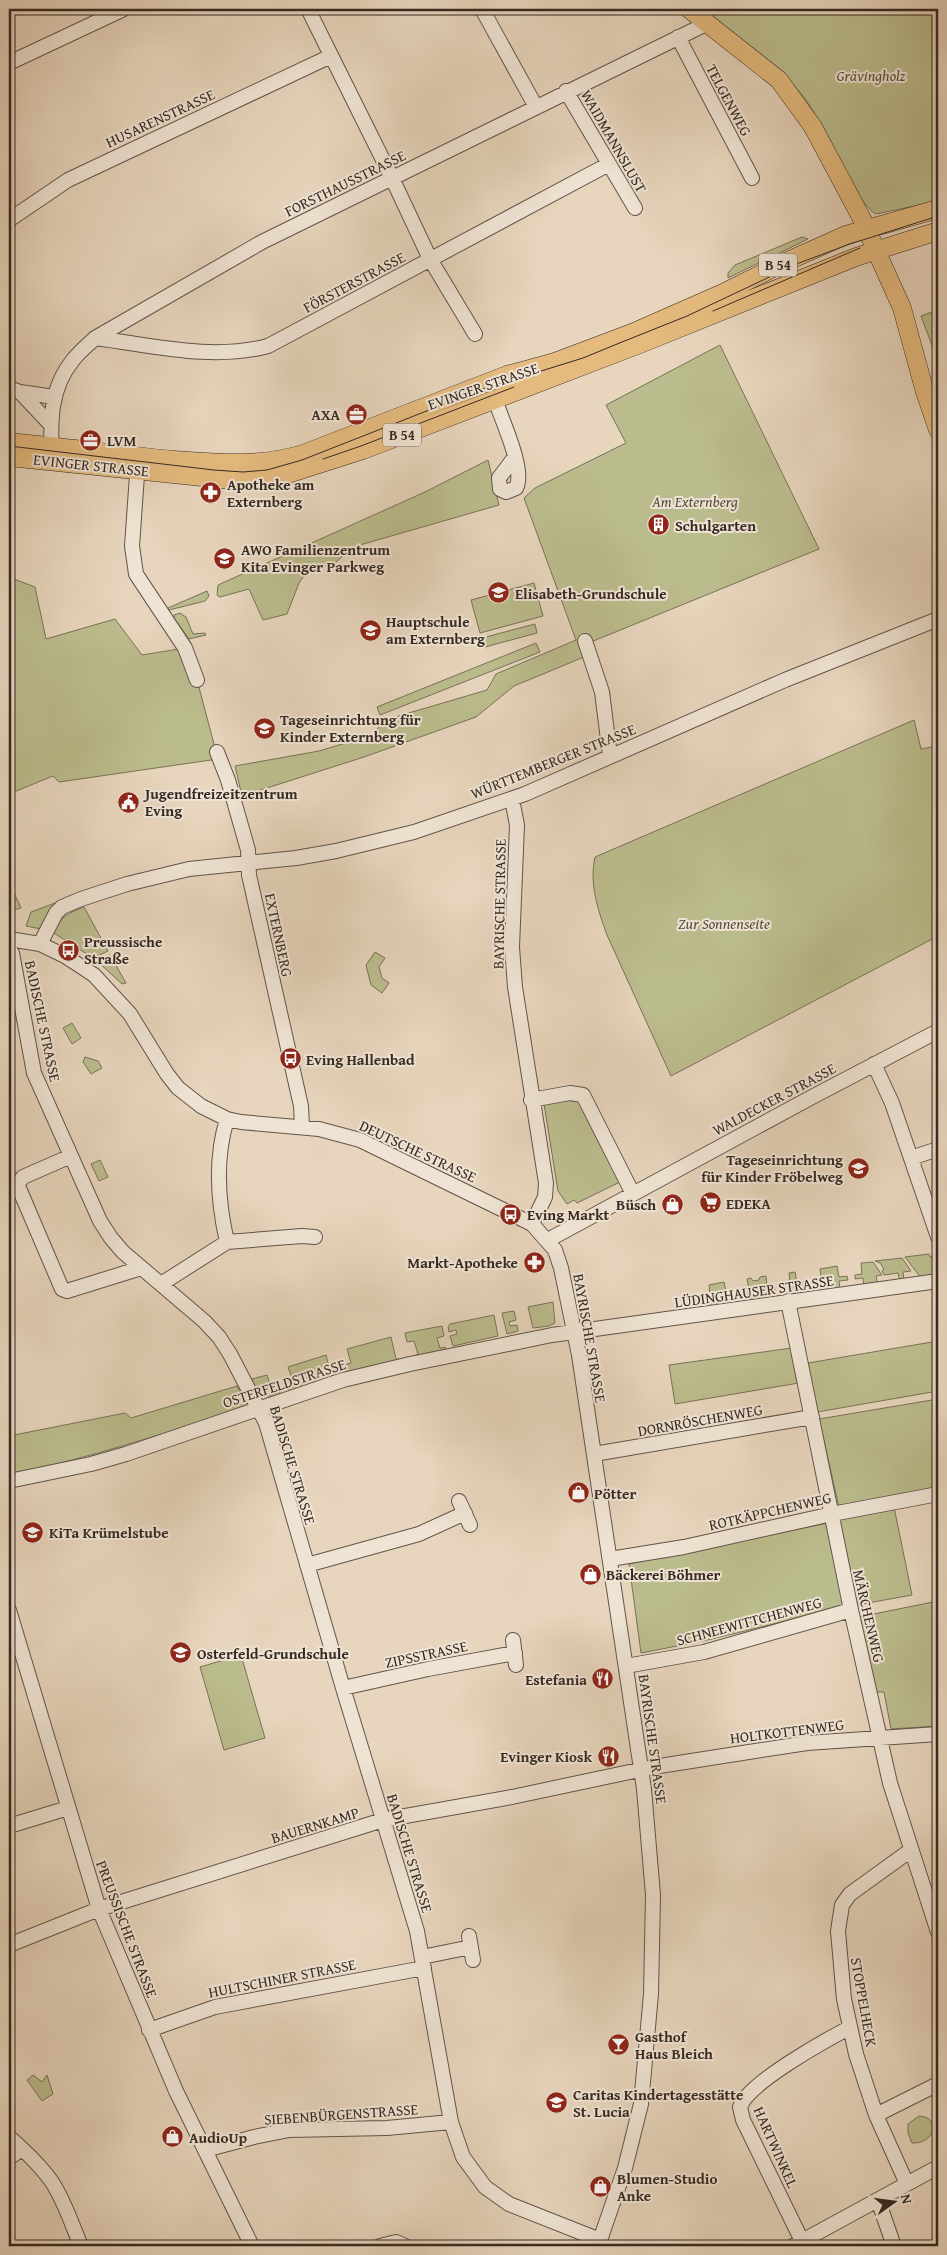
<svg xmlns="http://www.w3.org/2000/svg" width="947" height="2255" viewBox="0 0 947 2255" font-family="'Gentium Book Plus',serif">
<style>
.green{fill:#bbbc8d;stroke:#787258}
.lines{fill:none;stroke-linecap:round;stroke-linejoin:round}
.minor-casing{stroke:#62544a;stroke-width:16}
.major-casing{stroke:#362923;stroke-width:19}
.minor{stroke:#efe4d4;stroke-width:14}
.major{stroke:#e4ba7e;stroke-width:18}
.tram{stroke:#362923;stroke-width:1}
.labels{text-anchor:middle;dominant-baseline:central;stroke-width:4;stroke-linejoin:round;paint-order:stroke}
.shield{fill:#efe4d4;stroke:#6e6158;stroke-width:1}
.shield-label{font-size:14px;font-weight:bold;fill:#362923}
.park-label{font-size:15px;font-style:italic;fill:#574e3e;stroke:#efe4d4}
.street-label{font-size:15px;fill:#362923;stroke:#efe4d4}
.poi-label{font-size:15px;font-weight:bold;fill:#362923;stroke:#efe4d4;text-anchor:start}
</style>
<rect width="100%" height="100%" fill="#e7d5bd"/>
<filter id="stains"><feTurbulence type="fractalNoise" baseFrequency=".004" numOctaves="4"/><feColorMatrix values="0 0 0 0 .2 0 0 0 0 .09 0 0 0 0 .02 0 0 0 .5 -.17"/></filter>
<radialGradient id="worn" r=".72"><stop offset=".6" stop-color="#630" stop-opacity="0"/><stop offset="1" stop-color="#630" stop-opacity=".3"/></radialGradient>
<path class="green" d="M702,9H938V201L876,214C856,204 824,128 810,106C788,71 735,35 702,9Z
M802,237L808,239L728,278V273L735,265Z
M938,310V361L921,316Z
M720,345L819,549L586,644L584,657L514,686L476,717L364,757L242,796L235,766L319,751L372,735L385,720L487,690L496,674L576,640L524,498L535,488L626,443L606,405Z
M488,460L499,505L353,547L335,563L307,571L299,583L287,614L263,620L249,589L220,597L217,595L218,585L425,492Z
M9,577L35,587L46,639L115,619L142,655L185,648L197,680L218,759L59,782L53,776L9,794Z
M534,583L543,616L480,633L471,600Z
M207,591L209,596L205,601L169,610L168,608Z
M180,613L186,617L193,634L205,633L206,635L189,639L174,618V615Z
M535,624L537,633L485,647L482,638Z
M536,643L540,652L380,715L377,707Z
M914,720L921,749L938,746V936L671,1076L607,935C598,910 589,884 595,857Z
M9,882L21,908L9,911Z
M55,903L56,906L47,916L41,929L26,926L31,912Z
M84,907L108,951L93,958L54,933C58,918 70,912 84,907Z
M375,952L385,958L379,967L382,978L389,983L382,993L371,985L366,965Z
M110,955L126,983L122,984L97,961Z
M72,1023L81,1038L72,1044L63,1028Z
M85,1057L98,1061L102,1068L91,1074L83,1062Z
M579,1099L620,1182L577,1203L574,1200L567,1204L558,1191L544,1104Z
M100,1160L108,1177L99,1181L91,1164Z
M929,1254L930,1257L936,1256L938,1276L921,1278L905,1257Z
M902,1258L911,1271L903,1272L904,1281H900L898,1273L884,1275L882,1271L884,1269L880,1263L875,1261Z
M873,1262L882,1275L876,1276L878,1285L864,1286L863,1278L855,1279V1275L862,1274L861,1263Z
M837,1266L839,1277L847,1276L848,1280L839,1281L840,1290L823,1292L820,1269Z
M795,1272L797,1283L805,1282V1286L797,1287L798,1296L792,1297L790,1288L783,1289V1285L790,1284L789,1273Z
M766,1276L767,1287L774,1286L775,1290L768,1291L769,1300L751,1302L749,1294L742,1295V1291L749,1289L747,1279L751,1278L753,1281L759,1280L760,1277Z
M724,1282L726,1292H733L734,1296L726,1297L728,1305L711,1308L709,1285Z
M553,1302L555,1323L549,1326L533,1328L528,1307Z
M514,1311L516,1320L509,1322L510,1326L517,1325L518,1331L507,1334L502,1313Z
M494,1315L498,1336L453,1346L450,1336L457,1334L456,1330L449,1332L448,1327L450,1324Z
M442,1326L444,1336L437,1338L440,1348L445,1347L446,1349L412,1357L418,1354L414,1341L407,1342L405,1333Z
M391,1337L396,1359H404L347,1374L344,1365L351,1363L347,1349Z
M938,1341V1391L817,1412L808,1363Z
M792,1348L799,1383L675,1404L669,1365Z
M326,1355L331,1376L338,1374V1377L290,1392L286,1384L293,1381L288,1367Z
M267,1375L273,1394L280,1392L279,1396H266L258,1393L252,1379Z
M237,1386L248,1406C169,1432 90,1458 9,1475V1436L125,1413L131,1418Z
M938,1399V1492L839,1507L819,1419Z
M894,1507L912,1595L857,1605L839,1517Z
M828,1523L846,1607L703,1641L641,1653L629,1564Z
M938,1601V1726L891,1729L884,1692H875L859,1617Z
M241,1655L265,1738L224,1750L200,1667Z
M33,2075L42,2082L47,2075L53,2094L42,2101L27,2080Z
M919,2116C942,2117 935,2144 912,2143L908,2133V2124Z"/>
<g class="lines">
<defs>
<path id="minor" d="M308,9L392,178L430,259L475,334
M482,9L536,107
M678,37L752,178
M9,63L124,9
M566,91L635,208
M9,220L68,180L331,56
M95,338C152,345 212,361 268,346L609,164
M9,388L20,392L54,397
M20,392L51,425
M495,399C501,419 526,470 516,488L506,492L500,489L499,478L514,458
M52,456C50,422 50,388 73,360C79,352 88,345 95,338L262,242L706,24
M138,461L132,546L136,574L185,648L197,680
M585,641L602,692L610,756
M217,752L228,780L248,850L249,875L301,1106L302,1127
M512,799L517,825L512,947L515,987L546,1183L545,1197L532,1224
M9,939L40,944L65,956L94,975L130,1014L167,1074L178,1088L201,1106L227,1119L241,1122L319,1129L360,1140L532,1224L555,1250L561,1268L579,1355L644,1789L653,1895L651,1994L641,2104L625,2168L598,2246
M40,944L56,913L62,907L81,899L127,884L189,869L296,858L336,851L414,832L525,794L785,680L938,619
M12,953L34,1073L100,1221L111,1238L123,1252L204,1321L219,1337L230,1354L266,1423L343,1688L417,1931L451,2122L463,2157L485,2187L509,2204L600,2240
M874,1064L892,1103L938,1237
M531,1100L570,1093L583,1095L633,1194
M227,1119C215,1158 218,1203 227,1242
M71,1156L23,1177L19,1182L18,1186L62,1289L67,1291L141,1268
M911,1158L938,1149
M548,1240L812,1097L938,1031
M161,1284L227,1242L302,1236L315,1237
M788,1301L851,1610L890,1783L938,1932
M594,1454L812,1417
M9,1481L91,1464L126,1454L343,1380L410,1364L552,1335L938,1281
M459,1501L470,1525
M610,1559L684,1547L832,1514L938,1494
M307,1565L419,1534L465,1513
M9,1610L99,1909L176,2091L252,2246
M513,1640L516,1665
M626,1666L704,1652L851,1610
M343,1688L428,1669L515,1653
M9,1826L68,1808
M469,1936L473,1960
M9,1945L99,1909L383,1820L512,1797L653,1767L807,1743L938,1734
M422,1957L471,1947
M149,2030L215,2007L424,1968
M876,2115L938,2084
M9,2137C24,2150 40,2165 52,2182C65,2202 72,2225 81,2246
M205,2150L254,2137L289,2130L387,2128L451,2122
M9,2158L22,2149
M907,2184L876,2115L856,2054L844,1999L838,1931L842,1905L850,1894L911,1850
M878,2200L894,2246
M802,2241L743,2120L740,2107C748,2083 826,2040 849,2028
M380,2246L396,2242L405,2246
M793,2246L938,2167"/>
<path id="major" d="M689,9L779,80L813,127L862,219L902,308L925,392L938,430
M9,442C64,447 119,455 175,460C220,463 259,467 303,454L507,375L555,362L632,333L723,293L781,264L846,235L938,209
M9,457L231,480H254L288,474L363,450L640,344L856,257L938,231"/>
</defs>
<use href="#minor" class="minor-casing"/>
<use href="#major" class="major-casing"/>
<use href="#minor" class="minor"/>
<use href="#major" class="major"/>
<path class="tram" d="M713,311L860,248
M9,446L214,470L243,472L267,470L302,460L480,390L583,358L622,342L687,316L799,263L850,244L938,216
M323,459L361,446L514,387"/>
</g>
<defs>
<symbol id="office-disc" viewBox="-11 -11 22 22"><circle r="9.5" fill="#8f2418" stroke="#efe4d4"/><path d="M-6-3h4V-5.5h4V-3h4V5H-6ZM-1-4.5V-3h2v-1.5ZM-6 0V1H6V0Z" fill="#fff"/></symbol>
<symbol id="pharmacy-disc" viewBox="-11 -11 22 22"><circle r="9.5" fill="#8f2418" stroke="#efe4d4"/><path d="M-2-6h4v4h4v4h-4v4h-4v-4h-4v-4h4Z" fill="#fff"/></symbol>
<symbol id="building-disc" viewBox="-11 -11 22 22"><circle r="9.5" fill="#8f2418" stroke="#efe4d4"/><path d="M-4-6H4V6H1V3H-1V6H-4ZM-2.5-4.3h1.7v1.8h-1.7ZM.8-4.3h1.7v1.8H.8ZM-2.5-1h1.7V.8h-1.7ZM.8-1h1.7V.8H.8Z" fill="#fff"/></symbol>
<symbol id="school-disc" viewBox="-11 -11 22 22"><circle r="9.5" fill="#8f2418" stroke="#efe4d4"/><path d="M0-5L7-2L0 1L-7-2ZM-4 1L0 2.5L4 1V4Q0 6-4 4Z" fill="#fff"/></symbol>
<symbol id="civic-disc" viewBox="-11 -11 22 22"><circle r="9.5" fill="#8f2418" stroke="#efe4d4"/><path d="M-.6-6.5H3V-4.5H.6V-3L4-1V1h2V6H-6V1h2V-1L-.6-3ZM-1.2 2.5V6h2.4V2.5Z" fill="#fff"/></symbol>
<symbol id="bus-disc" viewBox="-11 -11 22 22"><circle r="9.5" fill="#8f2418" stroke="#efe4d4"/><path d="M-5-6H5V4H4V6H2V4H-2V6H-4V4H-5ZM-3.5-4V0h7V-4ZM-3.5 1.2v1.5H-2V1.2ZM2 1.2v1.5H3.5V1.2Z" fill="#fff"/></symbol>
<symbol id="supermarket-disc" viewBox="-11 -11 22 22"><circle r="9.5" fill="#8f2418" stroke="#efe4d4"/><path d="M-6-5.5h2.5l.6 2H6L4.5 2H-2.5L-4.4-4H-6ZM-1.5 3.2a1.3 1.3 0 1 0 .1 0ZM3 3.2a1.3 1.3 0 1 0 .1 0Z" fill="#fff"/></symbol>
<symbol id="shop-disc" viewBox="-11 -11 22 22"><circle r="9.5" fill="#8f2418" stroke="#efe4d4"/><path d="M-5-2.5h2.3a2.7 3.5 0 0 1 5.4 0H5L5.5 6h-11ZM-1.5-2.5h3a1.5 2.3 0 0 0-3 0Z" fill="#fff"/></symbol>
<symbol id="restaurant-disc" viewBox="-11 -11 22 22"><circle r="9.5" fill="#8f2418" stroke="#efe4d4"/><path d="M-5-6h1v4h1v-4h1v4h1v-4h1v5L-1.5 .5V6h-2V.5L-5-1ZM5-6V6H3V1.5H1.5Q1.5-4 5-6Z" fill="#fff"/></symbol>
<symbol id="bar-disc" viewBox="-11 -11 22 22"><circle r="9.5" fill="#8f2418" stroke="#efe4d4"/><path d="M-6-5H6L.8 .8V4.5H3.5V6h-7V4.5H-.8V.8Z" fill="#fff"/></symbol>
</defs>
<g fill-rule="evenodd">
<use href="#office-disc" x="344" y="402" width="25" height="25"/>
<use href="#office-disc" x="78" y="428" width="25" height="25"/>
<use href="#pharmacy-disc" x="198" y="480" width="25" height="25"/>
<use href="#building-disc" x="646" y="512" width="25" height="25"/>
<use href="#school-disc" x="212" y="546" width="25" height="25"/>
<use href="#school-disc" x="486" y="580" width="25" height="25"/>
<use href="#school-disc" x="358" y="618" width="25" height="25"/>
<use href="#school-disc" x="252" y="716" width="25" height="25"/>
<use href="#civic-disc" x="116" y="790" width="25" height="25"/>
<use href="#bus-disc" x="56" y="938" width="25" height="25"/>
<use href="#bus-disc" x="278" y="1046" width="25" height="25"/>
<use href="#school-disc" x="846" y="1156" width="25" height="25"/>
<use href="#supermarket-disc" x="698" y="1190" width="25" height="25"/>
<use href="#shop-disc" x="660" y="1192" width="25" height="25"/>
<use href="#bus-disc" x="498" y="1202" width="25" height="25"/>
<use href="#pharmacy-disc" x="522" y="1250" width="25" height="25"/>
<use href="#shop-disc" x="566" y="1480" width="25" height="25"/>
<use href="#school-disc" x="20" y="1520" width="25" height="25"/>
<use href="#shop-disc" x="578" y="1562" width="25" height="25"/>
<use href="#school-disc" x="168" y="1640" width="25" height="25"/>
<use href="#restaurant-disc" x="590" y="1666" width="25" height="25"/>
<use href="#restaurant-disc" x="596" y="1744" width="25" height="25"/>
<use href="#bar-disc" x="606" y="2032" width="25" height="25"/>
<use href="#school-disc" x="544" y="2090" width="25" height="25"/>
<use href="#shop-disc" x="160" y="2124" width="25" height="25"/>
<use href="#shop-disc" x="588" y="2174" width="25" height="25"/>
</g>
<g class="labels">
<g class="shield">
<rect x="759" y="253.5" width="38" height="23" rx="4"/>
<rect x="383" y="423.5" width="38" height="23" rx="4"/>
</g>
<g class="shield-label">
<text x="778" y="265">B 54</text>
<text x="402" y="435">B 54</text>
</g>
<g class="park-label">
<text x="871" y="75">Grävingholz</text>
<text x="695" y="501">Am Externberg</text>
<text x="724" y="923">Zur Sonnenseite</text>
</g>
<g class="street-label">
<text transform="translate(729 100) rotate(62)">TELGENWEG</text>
<text transform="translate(160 118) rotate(-25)">HUSARENSTRASSE</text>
<text transform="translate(614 141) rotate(60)">WAIDMANNSLUST</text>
<text transform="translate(345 183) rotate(-26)">FORSTHAUSSTRASSE</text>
<text transform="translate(354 282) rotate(-28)">FÖRSTERSTRASSE</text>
<text transform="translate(483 386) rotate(-19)">EVINGER STRASSE</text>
<text transform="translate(91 465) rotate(6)">EVINGER STRASSE</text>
<text transform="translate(553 761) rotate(-22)">WÜRTTEMBERGER STRASSE</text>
<text transform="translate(499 904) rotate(-89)">BAYRISCHE STRASSE</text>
<text transform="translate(279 935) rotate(78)">EXTERNBERG</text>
<text transform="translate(43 1021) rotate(78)">BADISCHE STRASSE</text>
<text transform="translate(774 1099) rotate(-28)">WALDECKER STRASSE</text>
<text transform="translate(418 1151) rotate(25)">DEUTSCHE STRASSE</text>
<text transform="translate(754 1291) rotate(-8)">LÜDINGHAUSER STRASSE</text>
<text transform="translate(590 1338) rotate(80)">BAYRISCHE STRASSE</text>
<text transform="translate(284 1383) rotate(-18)">OSTERFELDSTRASSE</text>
<text transform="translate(700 1420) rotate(-10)">DORNRÖSCHENWEG</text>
<text transform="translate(293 1465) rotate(73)">BADISCHE STRASSE</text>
<text transform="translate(770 1511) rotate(-13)">ROTKÄPPCHENWEG</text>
<text transform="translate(869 1616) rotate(77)">MÄRCHENWEG</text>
<text transform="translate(749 1621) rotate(-15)">SCHNEEWITTCHENWEG</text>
<text transform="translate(426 1654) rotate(-12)">ZIPSSTRASSE</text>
<text transform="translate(787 1731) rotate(-7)">HOLTKOTTENWEG</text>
<text transform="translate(653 1739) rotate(82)">BAYRISCHE STRASSE</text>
<text transform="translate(315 1825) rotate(-17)">BAUERNKAMP</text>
<text transform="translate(410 1853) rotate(73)">BADISCHE STRASSE</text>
<text transform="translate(127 1929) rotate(69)">PREUSSISCHE STRASSE</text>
<text transform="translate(282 1978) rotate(-11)">HULTSCHINER STRASSE</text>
<text transform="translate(864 2002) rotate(80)">STOPPELHECK</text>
<text transform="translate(341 2114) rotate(-4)">SIEBENBÜRGENSTRASSE</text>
<text transform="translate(776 2147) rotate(66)">HARTWINKEL</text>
</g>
<g class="poi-label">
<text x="340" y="414" text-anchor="end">AXA</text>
<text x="107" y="440">LVM</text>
<text x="227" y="484">Apotheke am<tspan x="227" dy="17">Externberg</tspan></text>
<text x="675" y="525">Schulgarten</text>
<text x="241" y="549">AWO Familienzentrum<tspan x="241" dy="17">Kita Evinger Parkweg</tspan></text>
<text x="515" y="593">Elisabeth-Grundschule</text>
<text x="386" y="621">Hauptschule<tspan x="386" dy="17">am Externberg</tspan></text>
<text x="280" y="719">Tageseinrichtung für<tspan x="280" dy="17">Kinder Externberg</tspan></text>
<text x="145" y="793">Jugendfreizeitzentrum<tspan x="145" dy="17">Eving</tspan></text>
<text x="84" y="941">Preussische<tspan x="84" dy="17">Straße</tspan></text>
<text x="306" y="1059">Eving Hallenbad</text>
<text x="843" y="1159" text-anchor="end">Tageseinrichtung<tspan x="843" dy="17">für Kinder Fröbelweg</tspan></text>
<text x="726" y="1203">EDEKA</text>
<text x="656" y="1204" text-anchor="end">Büsch</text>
<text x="527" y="1214">Eving Markt</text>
<text x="518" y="1262" text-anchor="end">Markt-Apotheke</text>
<text x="594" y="1493">Pötter</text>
<text x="49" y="1532">KiTa Krümelstube</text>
<text x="606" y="1574">Bäckerei Böhmer</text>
<text x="197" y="1653">Osterfeld-Grundschule</text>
<text x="587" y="1679" text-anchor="end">Estefania</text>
<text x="592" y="1756" text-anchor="end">Evinger Kiosk</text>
<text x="635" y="2036">Gasthof<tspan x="635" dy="17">Haus Bleich</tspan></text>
<text x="573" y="2094">Caritas Kindertagesstätte<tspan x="573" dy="17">St. Lucia</tspan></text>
<text x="189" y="2137">AudioUp</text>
<text x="617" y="2178">Blumen-Studio<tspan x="617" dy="17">Anke</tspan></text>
</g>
</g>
<rect width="947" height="2255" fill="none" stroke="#e7d5bd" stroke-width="30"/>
<rect x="10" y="10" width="927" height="2235" fill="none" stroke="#362923" stroke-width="2.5"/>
<rect x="15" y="15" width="917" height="2225" fill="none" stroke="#362923"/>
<g transform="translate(894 2202) rotate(76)" stroke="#efe4d4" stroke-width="4" paint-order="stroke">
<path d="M0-4L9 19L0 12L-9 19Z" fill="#362923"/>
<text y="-8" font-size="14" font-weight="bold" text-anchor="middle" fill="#362923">N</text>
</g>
<rect width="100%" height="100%" filter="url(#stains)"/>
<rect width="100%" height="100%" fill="url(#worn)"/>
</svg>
